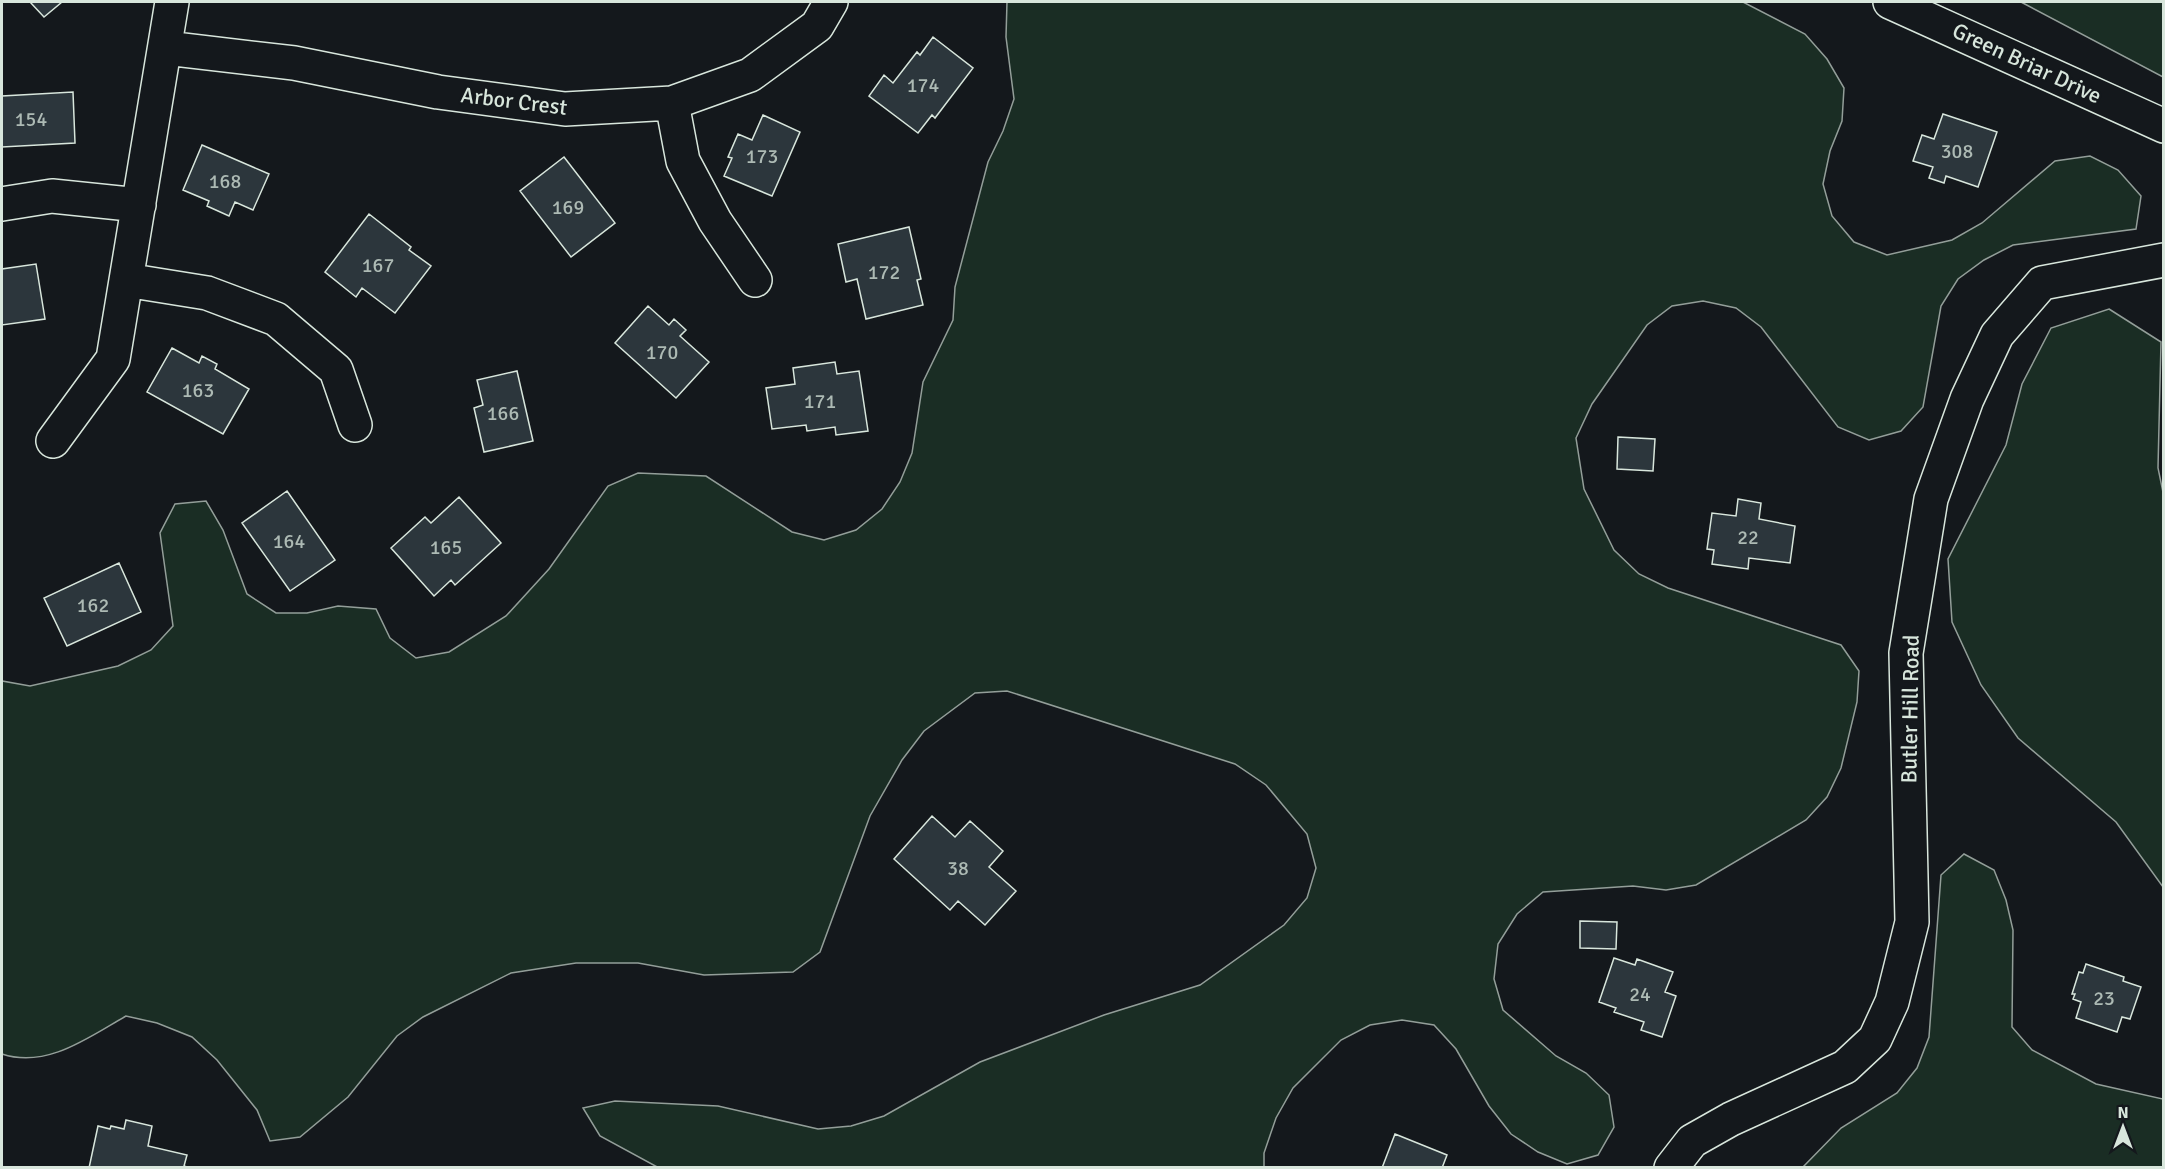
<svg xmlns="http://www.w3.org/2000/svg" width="2165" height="1169" viewBox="0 0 2165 1169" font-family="Signika,sans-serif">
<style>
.green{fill:#1a2d24;stroke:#939e99;stroke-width:1.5}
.building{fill:#2c363c;stroke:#d8e6dc;stroke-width:1.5}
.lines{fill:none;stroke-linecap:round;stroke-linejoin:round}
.minor-casing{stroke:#d8e6dc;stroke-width:36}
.minor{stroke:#14181c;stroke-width:33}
.labels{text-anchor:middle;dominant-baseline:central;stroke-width:4.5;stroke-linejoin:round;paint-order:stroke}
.number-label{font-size:20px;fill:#adbab4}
.street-label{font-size:22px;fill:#d8e6dc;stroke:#14181c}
</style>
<rect width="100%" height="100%" fill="#14181c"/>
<path class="green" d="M1007,2H1743L1805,34L1827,59L1844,88L1842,121L1830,151L1823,184L1832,216L1854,242L1887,255L1952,240L1982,223L2055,161L2090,156L2118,170L2141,196L2136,229L2013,245L1984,260L1958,279L1941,306L1923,407L1901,431L1869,440L1838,427L1761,327L1736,308L1703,301L1672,306L1647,325L1592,404L1576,438L1584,489L1614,550L1639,574L1668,588L1841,645L1859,671L1857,702L1841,768L1827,797L1806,820L1696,885L1666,890L1633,886L1543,892L1517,914L1498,944L1494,979L1503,1010L1556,1056L1586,1073L1609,1095L1614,1127L1598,1155L1567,1164L1538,1152L1511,1134L1489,1106L1456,1049L1434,1025L1402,1020L1370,1025L1341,1040L1293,1088L1276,1118L1264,1153V1167L659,1168L600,1136L583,1108L615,1101L718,1106L818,1129L851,1126L884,1116L980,1062L1104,1015L1200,985L1284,925L1307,898L1316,868L1307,834L1266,785L1235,764L1007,691L975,693L924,731L902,760L870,816L820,952L793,972L704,975L638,963H576L511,973L423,1017L397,1036L348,1097L300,1137L270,1141L257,1110L217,1060L192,1037L157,1023L126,1016C89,1037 47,1069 2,1054V681L30,686L118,666L151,650L173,626L160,533L175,504L206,501L223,530L247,594L276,613H307L338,606L376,609L390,638L416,658L449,652L506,616L549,569L608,486L638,473L706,476L792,532L824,540L856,530L882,509L900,482L912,453L923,382L953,320L955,287L988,162L1003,131L1014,99L1006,37Z
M2021,2H2163V77Z
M2109,309L2161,342L2158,468L2164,497L2163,887L2116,822L2018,738L1981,685L1952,622L1948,559L2006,445L2022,384L2051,328Z
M1964,854L1994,870L2006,900L2013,930L2012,1027L2032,1050L2096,1084L2163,1099V1167H1803L1841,1128L1897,1093L1917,1068L1929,1037L1941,875Z"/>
<path class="building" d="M30,2H62L44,17Z
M933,37L973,68L935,118L932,115L918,133L869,96L884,75L893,83L917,52L920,55Z
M73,92L75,143L2,147V96Z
M1943,114L1997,132L1978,187L1946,176L1944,183L1929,178L1933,167L1913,161L1922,135L1934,139Z
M763,115L800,132L772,196L724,176L732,158L728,157L738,134L752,140Z
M202,145L269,174L253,210L235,202L229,216L207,206L209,201L183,190Z
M564,157L615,223L571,257L520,191Z
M369,214L411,247L409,250L431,266L395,313L362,288L356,297L325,272Z
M909,227L921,279L917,280L923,305L866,319L857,279L846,282L838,244Z
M36,264L45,319L2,325V269Z
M648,306L669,325L674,319L686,330L680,336L709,362L676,398L615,343Z
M172,348L199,363L202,356L217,364L215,369L249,389L223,434L147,392Z
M835,362L837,374L859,371L868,431L836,435L835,427L807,431L806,425L772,429L766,388L795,384L793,368Z
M517,371L533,441L484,452L474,408L483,405L477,380Z
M1618,437L1655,439L1653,471L1617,469Z
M287,491L335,560L290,591L242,523Z
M459,497L501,543L455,585L451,580L434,596L391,548L425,517L431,523Z
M1738,499L1761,503L1759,519L1795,526L1790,563L1749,558L1748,569L1712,564L1714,550L1707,549L1712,513L1736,516Z
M119,563L141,612L67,646L44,598Z
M932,816L955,837L970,821L1003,851L989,867L1016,891L985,925L958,901L950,910L894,859Z
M1580,921L1617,922L1616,949L1580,948Z
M1614,958L1635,965L1637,959L1673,972L1665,992L1676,996L1662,1037L1641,1030L1644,1022L1614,1012L1616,1008L1599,1002Z
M2086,964L2124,977L2123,981L2141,987L2130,1019L2122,1017L2117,1032L2076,1018L2081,1002L2073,999L2075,994H2072L2079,972L2083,973Z
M126,1120L152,1126L148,1146L187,1155L184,1166L190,1168H89L98,1126L110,1129L111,1126L124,1129Z
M1395,1134L1447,1155L1442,1168H1382Z"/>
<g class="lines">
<defs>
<path id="minor" d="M1890,2L2164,126
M166,48L294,63L438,92L565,109L672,103L750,75L817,26L831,2
M672,103L683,161L715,221L755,280
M2,204L52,196L139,205
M126,280L207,293L276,319L336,370L355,425
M53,441L113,359L172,2
M1671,1168L1692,1141L1731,1119L1845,1067L1875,1039L1892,1002L1912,922L1906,653L1931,499L1967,399L1997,335L2042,283L2164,260"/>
</defs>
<use href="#minor" class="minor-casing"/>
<use href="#minor" class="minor"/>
</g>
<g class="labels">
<g class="number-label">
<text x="923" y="85">174</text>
<text x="31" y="119">154</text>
<text x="1957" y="151">308</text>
<text x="762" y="156">173</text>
<text x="225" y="181">168</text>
<text x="568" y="207">169</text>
<text x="378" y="265">167</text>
<text x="884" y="272">172</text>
<text x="662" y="352">170</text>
<text x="198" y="390">163</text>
<text x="820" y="401">171</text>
<text x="503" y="413">166</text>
<text x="1748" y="537">22</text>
<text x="289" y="541">164</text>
<text x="446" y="547">165</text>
<text x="93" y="605">162</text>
<text x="958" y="868">38</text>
<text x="1640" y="994">24</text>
<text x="2104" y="998">23</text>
</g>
<g class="street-label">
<text transform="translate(2027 63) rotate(25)">Green Briar Drive</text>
<text transform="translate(514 101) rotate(7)">Arbor Crest</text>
<text transform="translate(1910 709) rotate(-89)">Butler Hill Road</text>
</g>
</g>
<rect width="2165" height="1169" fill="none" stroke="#d8e6dc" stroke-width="6"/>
<g transform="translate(2123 1127)" stroke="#14181c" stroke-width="4.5" paint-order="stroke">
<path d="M0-4.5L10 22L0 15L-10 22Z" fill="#d8e6dc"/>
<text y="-9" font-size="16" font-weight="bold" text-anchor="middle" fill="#d8e6dc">N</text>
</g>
</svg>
